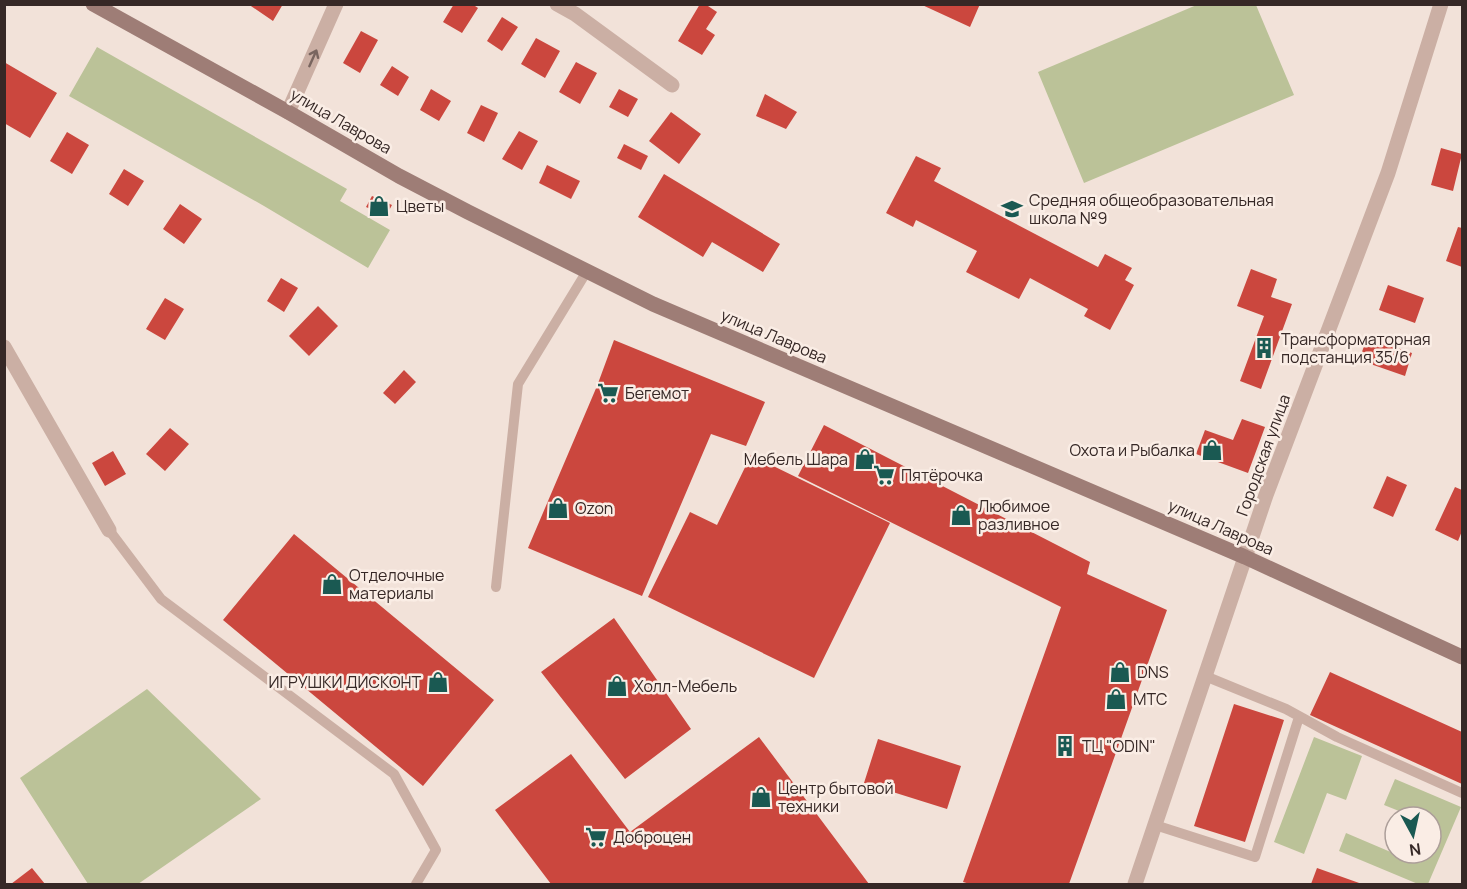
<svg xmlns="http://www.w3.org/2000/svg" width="1467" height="889" viewBox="0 0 1467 889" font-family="Manrope,sans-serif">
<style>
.green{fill:#bbc298}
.building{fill:#cb473e}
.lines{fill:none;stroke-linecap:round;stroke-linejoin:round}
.service{stroke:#cbafa4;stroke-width:10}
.minor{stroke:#cbafa4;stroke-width:15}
.secondary{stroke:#9e7d76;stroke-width:15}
.oneway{stroke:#79655f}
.labels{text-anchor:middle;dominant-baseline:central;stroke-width:5;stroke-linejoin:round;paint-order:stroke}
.street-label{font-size:16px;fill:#362826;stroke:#faede5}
.poi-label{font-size:16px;fill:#362826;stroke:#faede5;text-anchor:start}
</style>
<rect width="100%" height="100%" fill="#f2e2d9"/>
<path class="green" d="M1199,4L1256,5L1294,95L1084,183L1038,72Z
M97,47L347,189L340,201L390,230L368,268L264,206L69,96Z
M147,689L261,799L138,884H88L20,778Z
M1314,737L1362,756L1346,800L1327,793L1304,854L1274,842Z
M1395,779L1461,807L1428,884H1418L1339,851L1346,833L1393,853L1395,849V853H1431V817H1408L1409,815L1384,805Z"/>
<path class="building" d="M248,4H283L273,21Z
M454,4H472L478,8L462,33L443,22Z
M700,4H705L717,12L706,29L715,35L702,55L678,41Z
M920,4H980L970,27Z
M502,17L518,27L502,51L487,41Z
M361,31L378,40L360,73L343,63Z
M536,38L560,51L545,78L521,64Z
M4,62L57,93L30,138L4,123Z
M576,62L597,73L580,104L559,92Z
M392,66L409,77L398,96L380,85Z
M431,89L451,101L439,121L420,110Z
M619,89L638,99L628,117L609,107Z
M765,94L797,112L786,129L756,116Z
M481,105L498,113L484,142L467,133Z
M671,112L701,134L679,164L649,141Z
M519,131L538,141L522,170L502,159Z
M67,132L89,145L72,174L50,161Z
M624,144L648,156L641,170L617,158Z
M1441,148L1462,154L1453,191L1431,185Z
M916,156L941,168L934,181L1098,267L1105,254L1132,268L1125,280L1134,285L1110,330L1084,316L1088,309L1030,278L1019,299L966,272L977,251L916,220L913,227L886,213Z
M547,165L580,181L571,199L539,183Z
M124,169L144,181L128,206L109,194Z
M664,174L780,244L763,272L712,242L703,257L638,217Z
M372,196L392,205L386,216L366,207Z
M180,204L202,219L184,244L163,229Z
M1458,227L1462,228V267L1446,261Z
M1251,269L1277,279L1271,297L1292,304L1261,389L1240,381L1264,316L1237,306Z
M281,278L298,288L284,312L267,301Z
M1388,285L1424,298L1415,323L1379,310Z
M165,298L184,309L165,340L146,329Z
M318,306L338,326L309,356L289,336Z
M1367,338L1412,353L1405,376L1359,360Z
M614,340L765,402L746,446L711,434L642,596L528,548L597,386Z
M404,370L416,382L395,404L383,393Z
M1242,419L1265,427L1248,473L1196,454L1205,430L1233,440Z
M824,425L1090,562L1087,574L1167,610L1069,884H970L963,882L1061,607L798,476Z
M170,428L189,444L165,471L146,454Z
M113,451L126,474L105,486L92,463Z
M751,455L890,523L814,678L648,597L690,512L717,525Z
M1387,476L1407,485L1393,517L1373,508Z
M1455,487L1462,490V531L1458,541L1435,530Z
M294,534L494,700L423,786L223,620Z
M614,618L691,729L625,779L541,672Z
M1330,672L1462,732V784L1310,715Z
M1234,704L1284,720L1245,842L1194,826Z
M759,737L869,884H551L495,810L571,754L630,832Z
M878,739L961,766L947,809L864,783Z
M32,868L45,884H11Z
M1317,868L1362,884H1311Z"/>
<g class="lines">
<path class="service" d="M109,530L161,599L394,774L436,850L416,884
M496,587L518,384L587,271
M1205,676L1286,709L1337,737L1462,793
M1155,825L1255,857L1299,717"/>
<path class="minor" d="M557,4L575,14L672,85
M288,112L336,4
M4,347L109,530
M1135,884L1266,495L1388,173L1441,4"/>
<path class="secondary" d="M93,4L288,112L399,176L468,212L653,304L1245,557L1462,657"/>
</g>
<defs><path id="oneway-shaft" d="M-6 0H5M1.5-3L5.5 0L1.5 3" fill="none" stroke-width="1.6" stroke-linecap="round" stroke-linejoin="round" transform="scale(1.5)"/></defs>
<use class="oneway" href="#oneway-shaft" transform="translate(313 58) rotate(-66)"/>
<defs>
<symbol id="shop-bare" viewBox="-9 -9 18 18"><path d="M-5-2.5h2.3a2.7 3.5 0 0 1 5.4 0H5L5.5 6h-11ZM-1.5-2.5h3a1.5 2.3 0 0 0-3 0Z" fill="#1a5952" stroke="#faede5" stroke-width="2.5" paint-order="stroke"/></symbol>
<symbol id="school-bare" viewBox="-9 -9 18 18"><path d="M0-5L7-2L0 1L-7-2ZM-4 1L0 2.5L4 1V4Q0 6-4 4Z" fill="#1a5952" stroke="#faede5" stroke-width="2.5" paint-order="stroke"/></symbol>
<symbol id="building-bare" viewBox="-9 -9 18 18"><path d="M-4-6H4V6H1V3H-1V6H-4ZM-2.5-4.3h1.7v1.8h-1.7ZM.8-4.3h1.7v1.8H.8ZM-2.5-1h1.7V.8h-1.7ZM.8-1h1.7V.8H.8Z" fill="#1a5952" stroke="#faede5" stroke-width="2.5" paint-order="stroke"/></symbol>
<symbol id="supermarket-bare" viewBox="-9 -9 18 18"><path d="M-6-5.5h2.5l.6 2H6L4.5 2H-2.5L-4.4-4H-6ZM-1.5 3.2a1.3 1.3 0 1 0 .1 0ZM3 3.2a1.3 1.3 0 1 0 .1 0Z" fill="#1a5952" stroke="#faede5" stroke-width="2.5" paint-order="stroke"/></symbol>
</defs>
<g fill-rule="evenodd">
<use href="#shop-bare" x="364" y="191" width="30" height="30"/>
<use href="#school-bare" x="997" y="194" width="30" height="30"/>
<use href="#building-bare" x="1249" y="333" width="30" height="30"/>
<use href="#supermarket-bare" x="593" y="378" width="30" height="30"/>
<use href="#shop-bare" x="1197" y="435" width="30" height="30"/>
<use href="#shop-bare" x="850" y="444" width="30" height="30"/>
<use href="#supermarket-bare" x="869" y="460" width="30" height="30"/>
<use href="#shop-bare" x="543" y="493" width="30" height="30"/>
<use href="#shop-bare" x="946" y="500" width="30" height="30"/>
<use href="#shop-bare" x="317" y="569" width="30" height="30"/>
<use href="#shop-bare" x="1105" y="657" width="30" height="30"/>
<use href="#shop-bare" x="423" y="667" width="30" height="30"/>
<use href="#shop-bare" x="602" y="671" width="30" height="30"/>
<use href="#shop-bare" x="1101" y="684" width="30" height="30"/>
<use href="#building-bare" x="1050" y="731" width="30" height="30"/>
<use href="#shop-bare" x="746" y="782" width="30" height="30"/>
<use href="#supermarket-bare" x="581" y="822" width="30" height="30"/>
</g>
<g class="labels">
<g class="street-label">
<text transform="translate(341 121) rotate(30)">улица Лаврова</text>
<text transform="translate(774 336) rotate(23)">улица Лаврова</text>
<text transform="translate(1263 455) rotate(-70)">Городская улица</text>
<text transform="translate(1221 527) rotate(24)">улица Лаврова</text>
</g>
<g class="poi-label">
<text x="1029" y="200">Средняя общеобразовательная<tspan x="1029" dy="18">школа №9</tspan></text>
<text x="396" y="206">Цветы</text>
<text x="1281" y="339">Трансформаторная<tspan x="1281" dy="18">подстанция 35/6</tspan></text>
<text x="625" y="393">Бегемот</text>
<text x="1195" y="450" text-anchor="end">Охота и Рыбалка</text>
<text x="848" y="459" text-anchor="end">Мебель Шара</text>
<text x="901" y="475">Пятёрочка</text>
<text x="978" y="506">Любимое<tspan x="978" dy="18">разливное</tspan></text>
<text x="575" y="508">Ozon</text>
<text x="349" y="575">Отделочные<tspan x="349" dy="18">материалы</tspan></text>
<text x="1137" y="672">DNS</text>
<text x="421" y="682" text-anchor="end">ИГРУШКИ ДИСКОНТ</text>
<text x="634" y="686">Холл-Мебель</text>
<text x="1133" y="699">МТС</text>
<text x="1082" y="746">ТЦ "ODIN"</text>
<text x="778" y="788">Центр бытовой<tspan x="778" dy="18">техники</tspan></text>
<text x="613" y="837">Доброцен</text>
</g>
</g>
<rect width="1467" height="889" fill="none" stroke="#362826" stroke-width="12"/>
<g transform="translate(1413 835) rotate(172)"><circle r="28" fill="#faede5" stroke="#ac9e99" stroke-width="1.5"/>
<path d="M0-4.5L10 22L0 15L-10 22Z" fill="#1a5952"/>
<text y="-9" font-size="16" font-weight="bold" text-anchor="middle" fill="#362826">N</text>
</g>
</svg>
